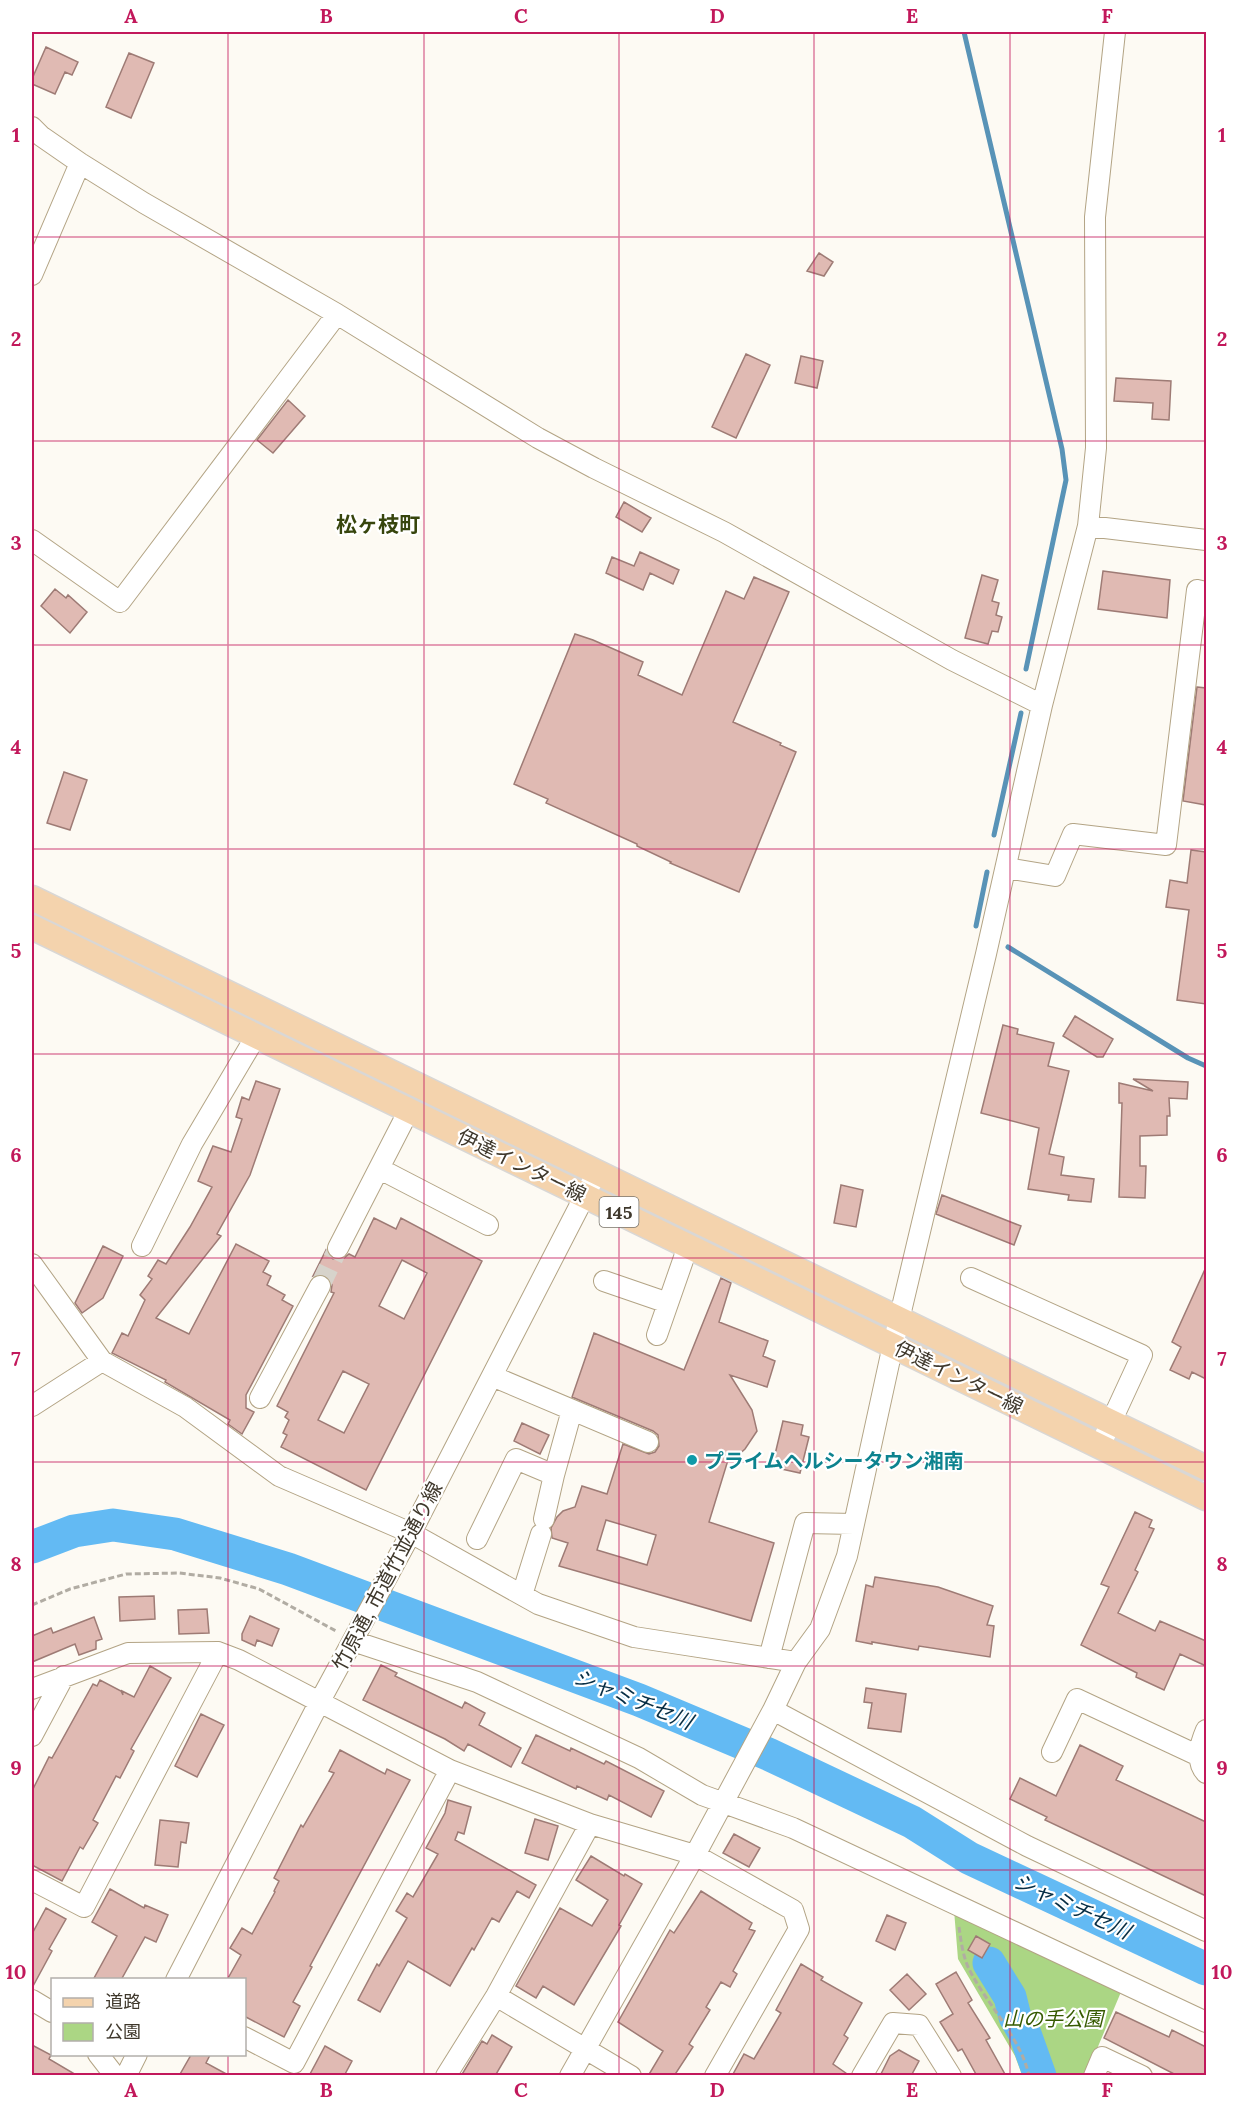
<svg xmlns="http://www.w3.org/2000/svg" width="1238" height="2107" viewBox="0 0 1238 2107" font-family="Lora,'Noto Sans JP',serif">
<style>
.green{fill:#abd684}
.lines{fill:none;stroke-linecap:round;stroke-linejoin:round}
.stream{stroke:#5893b7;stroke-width:5}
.river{stroke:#63baf3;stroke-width:33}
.building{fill:#e0bab3;stroke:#9e7b75;stroke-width:1.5;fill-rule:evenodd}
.minor-tunnel{stroke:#d7d3cb;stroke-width:20;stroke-dasharray:20 10;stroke-linecap:butt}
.minor-casing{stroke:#b3a485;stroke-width:22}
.major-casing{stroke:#d9d7d5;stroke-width:27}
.path{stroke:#b1aca3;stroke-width:3;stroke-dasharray:6 3;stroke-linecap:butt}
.minor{stroke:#fff;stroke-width:20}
.major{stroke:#f4d3ad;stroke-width:24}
.grid{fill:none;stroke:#c2185b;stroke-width:1.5;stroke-opacity:0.55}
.culture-dot{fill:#0f9aa8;stroke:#fff;stroke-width:2}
.labels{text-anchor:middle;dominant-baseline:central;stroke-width:4.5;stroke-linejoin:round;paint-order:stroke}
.shield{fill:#fff;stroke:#79746b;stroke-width:1.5}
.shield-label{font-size:18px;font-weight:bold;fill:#3f382c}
.street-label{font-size:20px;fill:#3f382c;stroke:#fff}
.culture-label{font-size:20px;font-weight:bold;fill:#0d838f;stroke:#fff;text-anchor:start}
.park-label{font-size:20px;font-style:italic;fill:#365a00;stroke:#fff}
.neighbourhood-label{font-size:21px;font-weight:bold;fill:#37450d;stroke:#fff}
.water-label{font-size:21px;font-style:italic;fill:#072e45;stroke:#fff}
.neatline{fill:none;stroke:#c2185b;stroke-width:2}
.grid-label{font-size:20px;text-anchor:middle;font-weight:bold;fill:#c2185b}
</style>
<rect width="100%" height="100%" fill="#fdfaf3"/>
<path class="green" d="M954,1910L1121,1992L1086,2075H1022L1015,2056L958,1959Z"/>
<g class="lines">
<path class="stream" d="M964,32L1062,449L1066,480L1026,669
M994,835L1021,713
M976,926L987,872
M1008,947L1188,1058L1206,1066"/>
<path class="river" d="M32,1547L74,1531L113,1525L175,1534L288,1569L639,1700L768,1754L912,1822L969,1858L1206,1969
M989,1963L1010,1997L1015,2017L1025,2034L1040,2076"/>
</g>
<path class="building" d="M46,47L78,62L72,75L65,72L55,94L32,84V79Z
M129,53L154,63L131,118L106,107Z
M819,253L833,262L824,276L807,271Z
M746,354L770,365L736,438L712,427Z
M801,356L823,361L817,388L795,383Z
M1116,378L1171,381L1169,420L1152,419L1153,403L1114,401Z
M288,400L305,416L273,453L257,440Z
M624,502L651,518L642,532L616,517Z
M640,552L679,570L673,584L650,573L643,590L606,573L612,557L634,566Z
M1103,571L1170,580L1167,618L1098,609Z
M982,575L998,580L992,601L999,603L996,615L1002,617L998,632L992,631L988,644L965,638Z
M754,577L789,592L733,722L781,743L780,745L796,752L739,892L670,863L671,862L637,846V844L546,803L548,799L514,784L575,634L593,640L643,662L638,675L682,695L726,591L744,599Z
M55,589L66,598L68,595L87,612L70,633L41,606Z
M1197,687L1206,688V805L1183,801Z
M64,772L87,780L70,830L47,823Z
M1191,850L1206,852V1004L1177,1000L1189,910L1166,907L1170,880L1187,883Z
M1075,1016L1113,1039L1103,1057H1097L1063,1036Z
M1003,1025L1018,1029L1017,1034L1054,1043L1048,1066L1069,1071L1049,1154L1064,1157L1061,1175L1094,1179L1091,1202L1068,1200L1069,1195L1028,1189L1039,1128L981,1113Z
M1133,1079L1188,1082L1187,1099L1169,1098L1170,1116H1167V1135L1140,1136V1166H1146L1145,1198L1119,1197L1122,1103H1119V1083L1153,1091Z
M256,1081L280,1089L250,1175L217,1234L221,1236L156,1318L189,1334L236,1244L269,1261L263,1272L271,1276L267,1285L285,1295L282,1300L293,1306L246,1395V1408L254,1412L242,1434L228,1424L230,1420L165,1382L166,1380L112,1353L122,1333L128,1336L145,1300L140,1295L152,1279L148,1276L158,1260L166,1264L190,1227L212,1187L198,1181L213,1146L231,1152L242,1119L236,1117L242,1097L249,1100Z
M841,1185L863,1190L856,1227L834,1223Z
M942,1195L1021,1226L1014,1245L936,1214Z
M374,1218L396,1229L401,1218L482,1261L366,1490L281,1447L287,1435L283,1433L289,1420L285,1417L288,1412L277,1406L334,1293L331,1292L332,1285L326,1276L319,1274L313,1276L326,1250L333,1259L344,1258L349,1254L355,1257ZM402,1260L427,1273L404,1319L379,1306ZM343,1371L369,1384L344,1433L318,1420Z
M103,1246L123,1256L103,1298L82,1313L75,1303Z
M1206,1267V1379L1192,1372L1189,1379L1170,1370L1181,1347L1172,1342Z
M721,1278L731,1283L719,1322L768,1341L763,1356L775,1361L767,1387L730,1375L752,1410L757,1431L745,1449L737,1456L728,1460L709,1522L774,1543L751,1621L559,1566L568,1543L552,1538L551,1528L557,1517L563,1511L575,1507L582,1486L607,1494L623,1444L649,1454L655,1452L659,1446L658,1435L653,1431L572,1397L594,1333L684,1370ZM606,1520L656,1535L647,1565L597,1550Z
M783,1421L803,1425L801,1435L809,1437L800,1473L772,1467Z
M522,1423L549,1435L540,1454L514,1441Z
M1135,1512L1152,1520L1149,1527L1154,1529L1135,1570L1138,1572L1118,1613L1155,1631L1160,1621L1206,1641V1666L1180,1654L1164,1690L1136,1677L1137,1673L1081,1645L1109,1587L1101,1584Z
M875,1577L938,1587L993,1606L987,1625L994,1626L990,1657L919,1646L918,1650L872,1642V1644L856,1641L866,1585L873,1587Z
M154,1596L155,1619L120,1621L119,1597Z
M207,1609L209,1633L179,1634L178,1610Z
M250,1616L279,1629L272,1646L257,1640L255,1646L242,1640V1634Z
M94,1617L102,1639L96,1641V1649L79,1655L75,1644L32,1662V1636L51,1628L53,1633Z
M381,1665L397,1673L395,1676L462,1708L465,1702L485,1713L479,1725L521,1748L511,1767L468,1744L464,1751L445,1739L363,1700Z
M150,1666L171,1678L131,1749L134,1751L120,1778L116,1776L93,1820L98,1823L83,1849L80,1847L62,1881L32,1865V1791L49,1757L52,1758L93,1684L97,1686L100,1680L121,1691L123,1695L122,1691L134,1697Z
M866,1688L906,1694L901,1732L868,1728L872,1703L864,1702Z
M201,1714L224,1725L197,1777L175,1766Z
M536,1735L570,1751L571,1748L604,1764L606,1761L664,1791L651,1817L609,1795L607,1800L577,1786L576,1789L522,1763Z
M1080,1745L1123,1766L1116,1780L1206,1822V1896L1045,1820L1047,1817L1010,1799L1020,1778L1056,1796Z
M340,1750L385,1774L387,1769L410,1780L310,1966L312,1967L293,2002L300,2006L284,2037L244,2016V1980H227L241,1955L230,1948L242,1928L252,1934L275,1892L274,1891L279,1881L274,1878L301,1825L303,1827L334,1773L329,1771Z
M448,1800L471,1807L464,1834L458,1832L455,1840L536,1885L529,1898L517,1891L499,1922L492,1918L474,1950L472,1948L450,1986L408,1961L380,2012L358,2000L377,1964L379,1966L407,1918L396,1911L407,1893L413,1897L438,1854L426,1848L445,1813Z
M535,1819L558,1826L548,1860L525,1853Z
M160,1820L189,1823L186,1843L181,1842L178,1867L155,1865Z
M734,1834L760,1848L749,1867L723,1853Z
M591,1856L624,1876L625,1874L642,1884L619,1925L621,1926L574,2005L543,1986L536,1998L516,1986L560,1908L592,1926L608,1900L576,1880Z
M110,1889L144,1908L145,1905L168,1915L156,1942L145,1937L121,1980H93L117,1936L92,1922Z
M701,1891L752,1923L749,1929L755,1931L733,1971L737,1974L730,1987L721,1982L706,2007L710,2010L689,2044L693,2047L674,2076H648L663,2051L618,2022L670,1930L674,1933Z
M46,1908L66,1919L49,1949L52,1951L32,1988V1934Z
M887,1915L906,1923L895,1950L876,1941Z
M976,1936L990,1944L982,1958L968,1950Z
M801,1964L823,1977L821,1980L862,2003L844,2035L848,2038L833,2064L850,2076H732L744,2054L754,2059L781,2013L776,2010Z
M956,1972L972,2000L968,2003L990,2038L986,2040L1006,2076H977L962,2049L958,2051L940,2022L953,2014L936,1984Z
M907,1974L926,1994L909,2010L890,1990Z
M1116,2012L1169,2037L1172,2030L1206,2047V2076H1178L1104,2038Z
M492,2035L512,2047L495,2076H461L482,2041L487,2044Z
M32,2045L51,2055L49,2059L78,2076H32Z
M325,2046L352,2061L344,2076H309Z
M899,2050L919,2061L911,2076H880L890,2056Z
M191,2055H210L206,2063L230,2076H179Z"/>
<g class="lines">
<path class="minor-tunnel" d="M320,1286L338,1248"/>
<defs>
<path id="minor" d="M32,127L41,136L80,163L144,203L337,314L538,438L594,468L724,532L952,660L1042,705
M32,275L80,163
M1088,526L1206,540
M32,540L120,602L337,314
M1006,868L1055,876L1073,834L1166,845L1197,590L1206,592
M380,1169L488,1225
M142,1246L192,1144L256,1036
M338,1248L409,1110
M32,1264L102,1361L185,1407L279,1476L411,1533L538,1604L634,1637L796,1662
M971,1278L1142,1355L1100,1446
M604,1281L668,1303
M657,1335L688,1246
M492,1376L648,1442
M260,1398L320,1286
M32,1406L102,1361
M544,1519L554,1475L572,1410
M477,1539L516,1459L554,1475
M522,1595L541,1534
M353,1641L477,1682L639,1758L702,1795L793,1828L1206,2022
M769,1658L805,1523L854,1524
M32,1689L128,1653L218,1652L239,1660L450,1770L294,2063L244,2037
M773,1710L1027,1846L1206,1931
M1206,1730C1200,1744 1195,1761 1206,1773
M32,1736L64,1676
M1052,1752L1077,1699L1199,1756
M590,1824L695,1855L793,1910L799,1929L715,2076
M32,1880L84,1907L218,1652
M176,1980L320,1701L411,1533L597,1172
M496,1996L631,2076
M32,2000L52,2012
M98,2054L115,2076
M126,2076L137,2054
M446,2076L496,1996L590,1824L450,1770
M570,2076L695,1855L773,1710L796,1662L820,1629L847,1556L893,1345L986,954L1042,705L1088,526L1096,448L1095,217L1115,32
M862,2076L893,2023L919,2025L951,2076
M1094,2076L1102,2057L1142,2076"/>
<path id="major" d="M32,898L1206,1468
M32,927L1206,1498"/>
</defs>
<use href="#minor" class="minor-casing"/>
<use href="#major" class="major-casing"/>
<path class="path" d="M32,1605L70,1589L126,1574L179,1573L220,1578L259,1589L336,1631
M959,1927C961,1941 963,1957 969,1969C986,2003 1022,2040 1029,2076"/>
<use href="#minor" class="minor"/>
<use href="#major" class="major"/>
</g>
<path class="grid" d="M228,32V1980M424,32V2076M619,32V2076M814,32V2076M1010,32V2076M32,237H1206M32,441H1206M32,645H1206M32,849H1206M32,1054H1206M32,1258H1206M32,1462H1206M32,1666H1206M32,1870H1206M228,2054V2076"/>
<circle class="culture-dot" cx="692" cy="1460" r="6"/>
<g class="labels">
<rect class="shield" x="599.5" y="1197" width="39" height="30" rx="4.5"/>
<g class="shield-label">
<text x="619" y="1212">145</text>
</g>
<g class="street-label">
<text transform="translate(522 1165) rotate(26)">伊達インター線</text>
<text transform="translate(959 1377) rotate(26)">伊達インター線</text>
<text transform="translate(387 1576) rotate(-62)">竹原通, 市道竹並通り線</text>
</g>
<g class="culture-label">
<text x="704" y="1460">プライムヘルシータウン湘南</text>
</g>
<g class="park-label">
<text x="1053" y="2018">山の手公園</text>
</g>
<g class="neighbourhood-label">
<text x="378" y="524">松ヶ枝町</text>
</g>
<g class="water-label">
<text transform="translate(633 1699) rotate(22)">シャミチセ川</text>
<text transform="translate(1072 1906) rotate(25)">シャミチセ川</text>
</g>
</g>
<rect width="1238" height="2107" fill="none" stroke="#ffffff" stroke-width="66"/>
<rect x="51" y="1978" width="195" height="78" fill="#ffffff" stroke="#b2afab" stroke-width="1.5"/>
<rect x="63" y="1998" width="30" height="9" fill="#f4d3ad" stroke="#b2afab" stroke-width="1.5"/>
<text x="105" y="2008" font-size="18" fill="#3f382c">道路</text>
<rect x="63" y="2023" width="30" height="18" fill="#abd684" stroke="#b2afab" stroke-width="1.5"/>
<text x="105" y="2038" font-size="18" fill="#3f382c">公園</text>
<rect x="33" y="33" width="1172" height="2041" class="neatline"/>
<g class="grid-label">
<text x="131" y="23">A</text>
<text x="326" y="23">B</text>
<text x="521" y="23">C</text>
<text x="717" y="23">D</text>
<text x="912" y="23">E</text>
<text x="1107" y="23">F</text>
<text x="16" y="142">1</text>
<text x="1222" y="142">1</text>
<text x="16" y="346">2</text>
<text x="1222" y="346">2</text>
<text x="16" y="550">3</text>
<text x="1222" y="550">3</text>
<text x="16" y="754">4</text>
<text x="1222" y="754">4</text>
<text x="16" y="958">5</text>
<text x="1222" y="958">5</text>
<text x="16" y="1162">6</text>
<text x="1222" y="1162">6</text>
<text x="16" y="1366">7</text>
<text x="1222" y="1366">7</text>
<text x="16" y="1571">8</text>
<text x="1222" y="1571">8</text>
<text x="16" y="1775">9</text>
<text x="1222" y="1775">9</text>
<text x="16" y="1979">10</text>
<text x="1222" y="1979">10</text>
<text x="131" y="2097">A</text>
<text x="326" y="2097">B</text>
<text x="521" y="2097">C</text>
<text x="717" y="2097">D</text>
<text x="912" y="2097">E</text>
<text x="1107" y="2097">F</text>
</g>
</svg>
